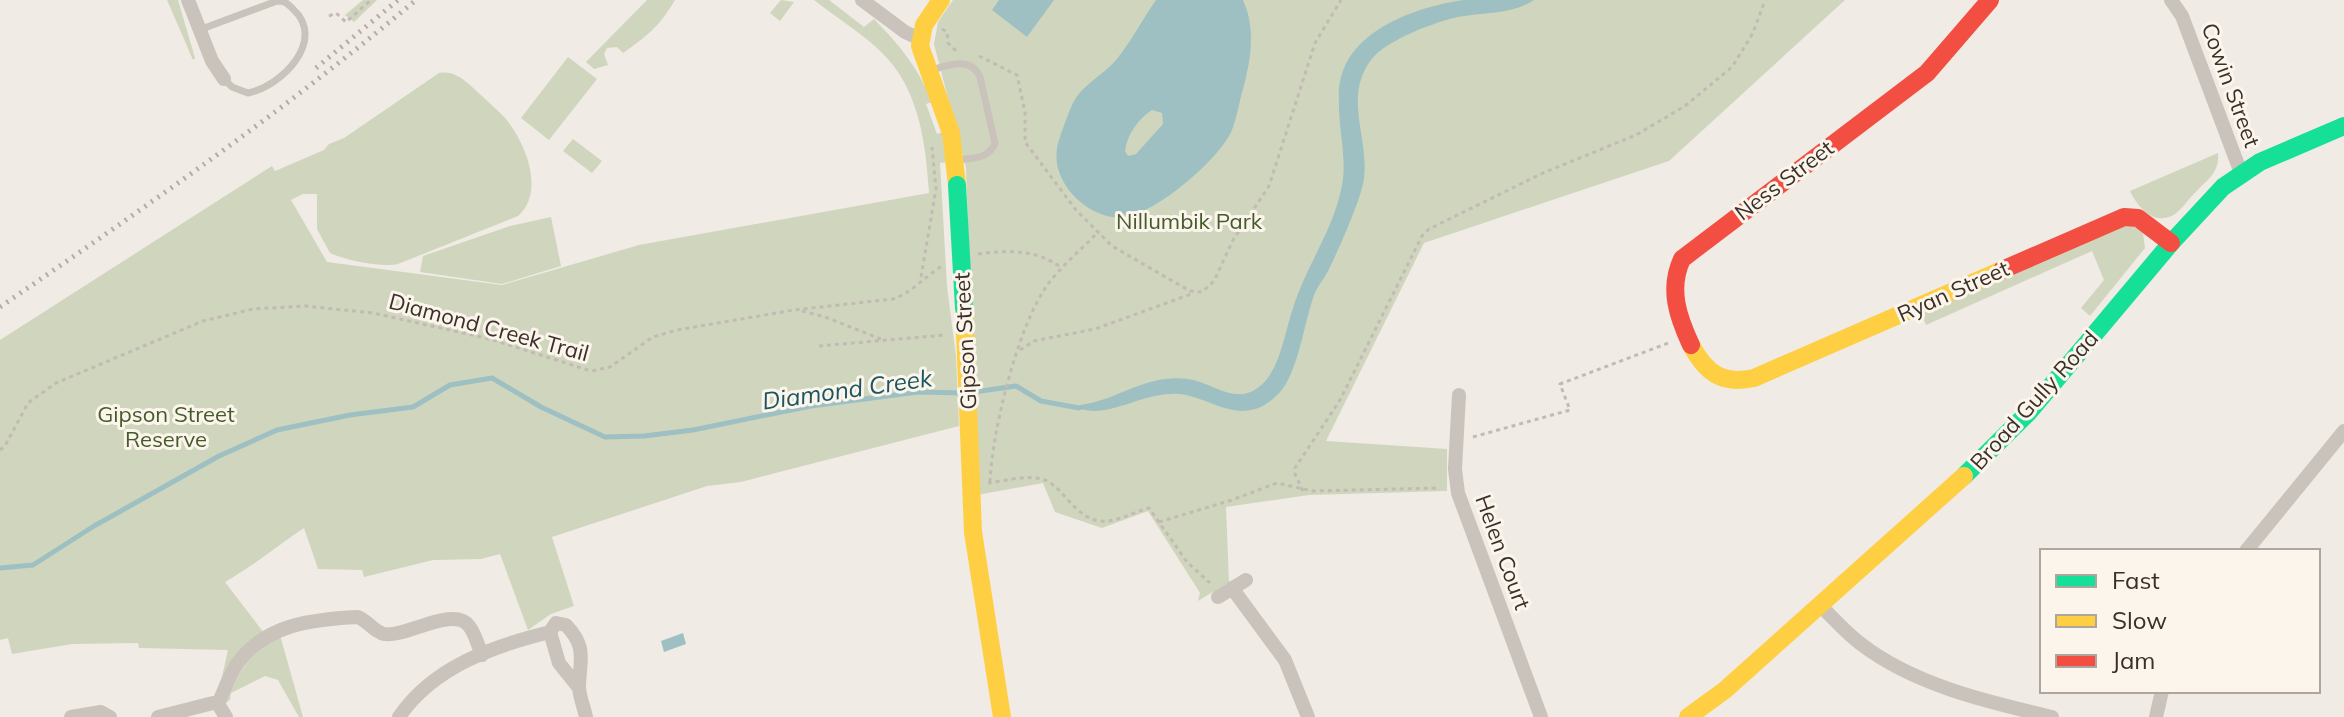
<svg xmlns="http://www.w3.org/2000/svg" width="2344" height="717" viewBox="0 0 2344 717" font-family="Mulish,sans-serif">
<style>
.green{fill:#d0d6bd}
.water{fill:#9ec0c2;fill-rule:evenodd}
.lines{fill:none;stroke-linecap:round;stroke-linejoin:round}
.stream{stroke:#9ec0c2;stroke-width:5}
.path{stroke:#c2bbb4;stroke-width:3;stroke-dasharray:4 4;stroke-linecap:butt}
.lane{stroke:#c9c3bc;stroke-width:7}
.street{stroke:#c9c3bc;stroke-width:14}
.fast{stroke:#16e098;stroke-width:18}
.slow{stroke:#ffcf43;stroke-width:18}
.jam{stroke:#f24e42;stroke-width:18}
.rail{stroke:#b1aca6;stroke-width:5;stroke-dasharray:2 6;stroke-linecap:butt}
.fast-bridge{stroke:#16e098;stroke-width:18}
.labels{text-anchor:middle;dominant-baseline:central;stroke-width:6;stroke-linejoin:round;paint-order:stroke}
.street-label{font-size:22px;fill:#3b3029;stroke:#fbf5ec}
.park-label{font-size:22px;fill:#465b2b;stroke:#fbf5ec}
.water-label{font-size:24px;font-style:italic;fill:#1b5660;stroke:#fbf5ec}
</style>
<rect width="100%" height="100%" fill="#f0ebe4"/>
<path class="green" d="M167,0H178L195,58L193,60Z
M363,0H377L354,22L345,15Z
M647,0H675C660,26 647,36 623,53L617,47L607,48L604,54L608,65L594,69L586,62Z
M781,0L794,2L780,21L770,13Z
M814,0H829L864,27L874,19C899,44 919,69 932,102L926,104L937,134L943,132L946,162L940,163L947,286L956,357L959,426L741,482L707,486L552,537L574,606L551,614L528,630L500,554L481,559L433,560L364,577L362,570L318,569L304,528C277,546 253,566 225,582L264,633L220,686L228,650L139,648L138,643L72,644L12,654L8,638L0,640V340L272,166L275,171L324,150L329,144L344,138L439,73C458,70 469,85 482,96C489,103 498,110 505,118C525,141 546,192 518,216L398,264C381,268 345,260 330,253L317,229V194H303L291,200L327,262L502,285L639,245L929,193C926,147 920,94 887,58C867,36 838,19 814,0Z
M953,0H1845L1669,161L1424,243L1326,441L1447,449V491L1309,495L1226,507L1229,582L1198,601L1200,593L1148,511L1102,528L1055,512L1043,483L977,495L966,168L934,44L938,22Z
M568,57L597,79L549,140L521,118Z
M573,139L602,161L592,173L563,151Z
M2218,153C2220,174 2205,181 2193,195C2187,201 2182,209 2175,214C2155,227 2138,208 2130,191Z
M551,217L561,266L502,284L420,272L423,256L510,226Z
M2120,226H2133L2143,233L2145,248L2090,316L2081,308L2104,280L2092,251L1926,325L1921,314Z
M280,635L303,717H299L278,680L265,676L231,693L230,700L226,703C242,666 246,658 280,635Z"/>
<path class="water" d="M999,0H1054L1027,37L992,10Z
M1156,0H1243C1256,28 1251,60 1243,89C1239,103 1237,117 1232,130C1220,159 1157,212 1126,217C1091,222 1051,184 1057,149C1058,140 1069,111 1073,103C1081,86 1103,75 1116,60C1131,42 1142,20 1156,0ZM1152,110L1162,113L1163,124L1136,154L1128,156L1125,151C1127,135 1138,119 1152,110Z
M1463,0H1534C1511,15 1484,12 1458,17C1435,22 1386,40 1371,60C1343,97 1369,137 1364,178C1362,197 1339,249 1329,269C1325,278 1318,285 1314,295C1304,324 1301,355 1287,382C1283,390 1274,399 1266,404C1236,423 1209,397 1179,394C1149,392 1125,409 1096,411C1088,411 1080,409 1072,407C1085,404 1099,402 1113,396C1137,386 1160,375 1188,379C1211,382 1234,404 1256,389C1280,374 1284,334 1293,308C1306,266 1334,229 1342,185C1347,159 1339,132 1339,106C1339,99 1338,90 1340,82C1350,29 1417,7 1463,0Z
M683,633L686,644L664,652L661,641Z"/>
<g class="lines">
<path class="stream" d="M974,392L1016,386L1041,401L1079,408
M0,568L33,565L94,526L219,456L277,430L350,415L413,407L450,385L492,378L541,407L605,437L644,436L693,430L811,406L918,392L964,393"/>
<path class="path" d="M329,16L336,13L346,22L371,0
M942,29L947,32L948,43L956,51
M979,56L1017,75L1025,112V142L1076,210L1112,246L1190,291L1202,292L1214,281L1233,240L1269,186L1315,43L1341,0
M978,254C1009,250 1036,249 1062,268
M921,277L936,189L932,147
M802,311L825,317L881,339
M819,346L945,335
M1020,350L1034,341L1095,329L1194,293
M1473,437L1570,410L1560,384L1671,342
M0,450L5,446L28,403L56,383L203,321L253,309L305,306L373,313L490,339L591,371L610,367L653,337L677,330L794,310L893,299C912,293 926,275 944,265
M990,482C992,432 1017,329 1046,287C1060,267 1080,251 1097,233
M988,483C1004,481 1029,474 1045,480C1065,489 1075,518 1100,521C1116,523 1133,512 1149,508L1187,562L1210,583
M1303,491L1295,474V468L1340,400L1422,236L1429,229L1543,173L1636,135L1685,106L1732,67L1753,33L1765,0
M1159,522L1232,500L1277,483L1313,491L1438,488"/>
<path class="lane" d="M199,30L277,1C285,1 287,3 293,9C327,40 282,86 248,93L232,87L224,79
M931,70C950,65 970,56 980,77L995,143C989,160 971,158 955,160"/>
<path class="street" d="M188,0L212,61L224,79
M862,0L905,32L920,39
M2171,0L2182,16L2241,173
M1459,395L1455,469L1458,493L1541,717
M2246,551L2344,431
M1232,588L1285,660L1308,717
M1218,597L1246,580
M1820,605C1833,618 1846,633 1861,644C1914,685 1988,702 2052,717
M579,688L559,663L550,632L556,623L566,625C587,647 580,659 579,686C579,696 584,707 586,717
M218,704C224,691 229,676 237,664C265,624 314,619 358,617C368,621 374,632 384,634C405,638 454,605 469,626C475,633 478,646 482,655
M71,717L101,712L110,717
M158,717L213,703L218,704L226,717
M399,717C433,667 493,646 550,632
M2156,717L2162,691"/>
<path class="fast" d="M1964,476L2029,412L2171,243L2223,187L2260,162L2344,126"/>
<path class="slow" d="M941,0L924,25L920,46L951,133L957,185
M964,308L973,532L1002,717
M1691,345C1706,373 1722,385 1754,378L2002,270
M1688,717L1725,690L1964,476"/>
<path class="jam" d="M2002,270L2124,217L2138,218L2171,243
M1691,345C1678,317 1668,289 1682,259L1927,73L1990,0"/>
<path class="rail" d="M316,68L398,0
M0,307C143,209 284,111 416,0"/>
<path class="fast-bridge" d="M957,185L964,308"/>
</g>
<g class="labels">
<g class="street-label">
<text transform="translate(2231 85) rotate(70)">Cowin Street</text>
<text transform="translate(1784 180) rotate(-37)">Ness Street</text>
<text transform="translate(1953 291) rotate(-24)">Ryan Street</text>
<text transform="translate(489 327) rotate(15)">Diamond Creek Trail</text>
<text transform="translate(965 341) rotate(-93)">Gipson Street</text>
<text transform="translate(2034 400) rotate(-48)">Broad Gully Road</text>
<text transform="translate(1503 552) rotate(70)">Helen Court</text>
</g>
<g class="park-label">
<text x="1189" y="221">Nillumbik Park</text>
<text x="166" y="414">Gipson Street<tspan x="166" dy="25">Reserve</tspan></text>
</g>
<g class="water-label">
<text transform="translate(847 389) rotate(-8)">Diamond Creek</text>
</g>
</g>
<rect x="2040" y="549" width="280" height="144" fill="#fbf5ec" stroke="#aea69e" stroke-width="2"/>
<rect x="2056" y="575" width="40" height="12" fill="#16e098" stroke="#aea69e" stroke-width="2"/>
<text x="2112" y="589" font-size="24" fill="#3b3029">Fast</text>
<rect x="2056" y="615" width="40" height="12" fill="#ffcf43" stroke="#aea69e" stroke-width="2"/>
<text x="2112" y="629" font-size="24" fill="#3b3029">Slow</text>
<rect x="2056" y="655" width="40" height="12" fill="#f24e42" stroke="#aea69e" stroke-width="2"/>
<text x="2112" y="669" font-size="24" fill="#3b3029">Jam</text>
</svg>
